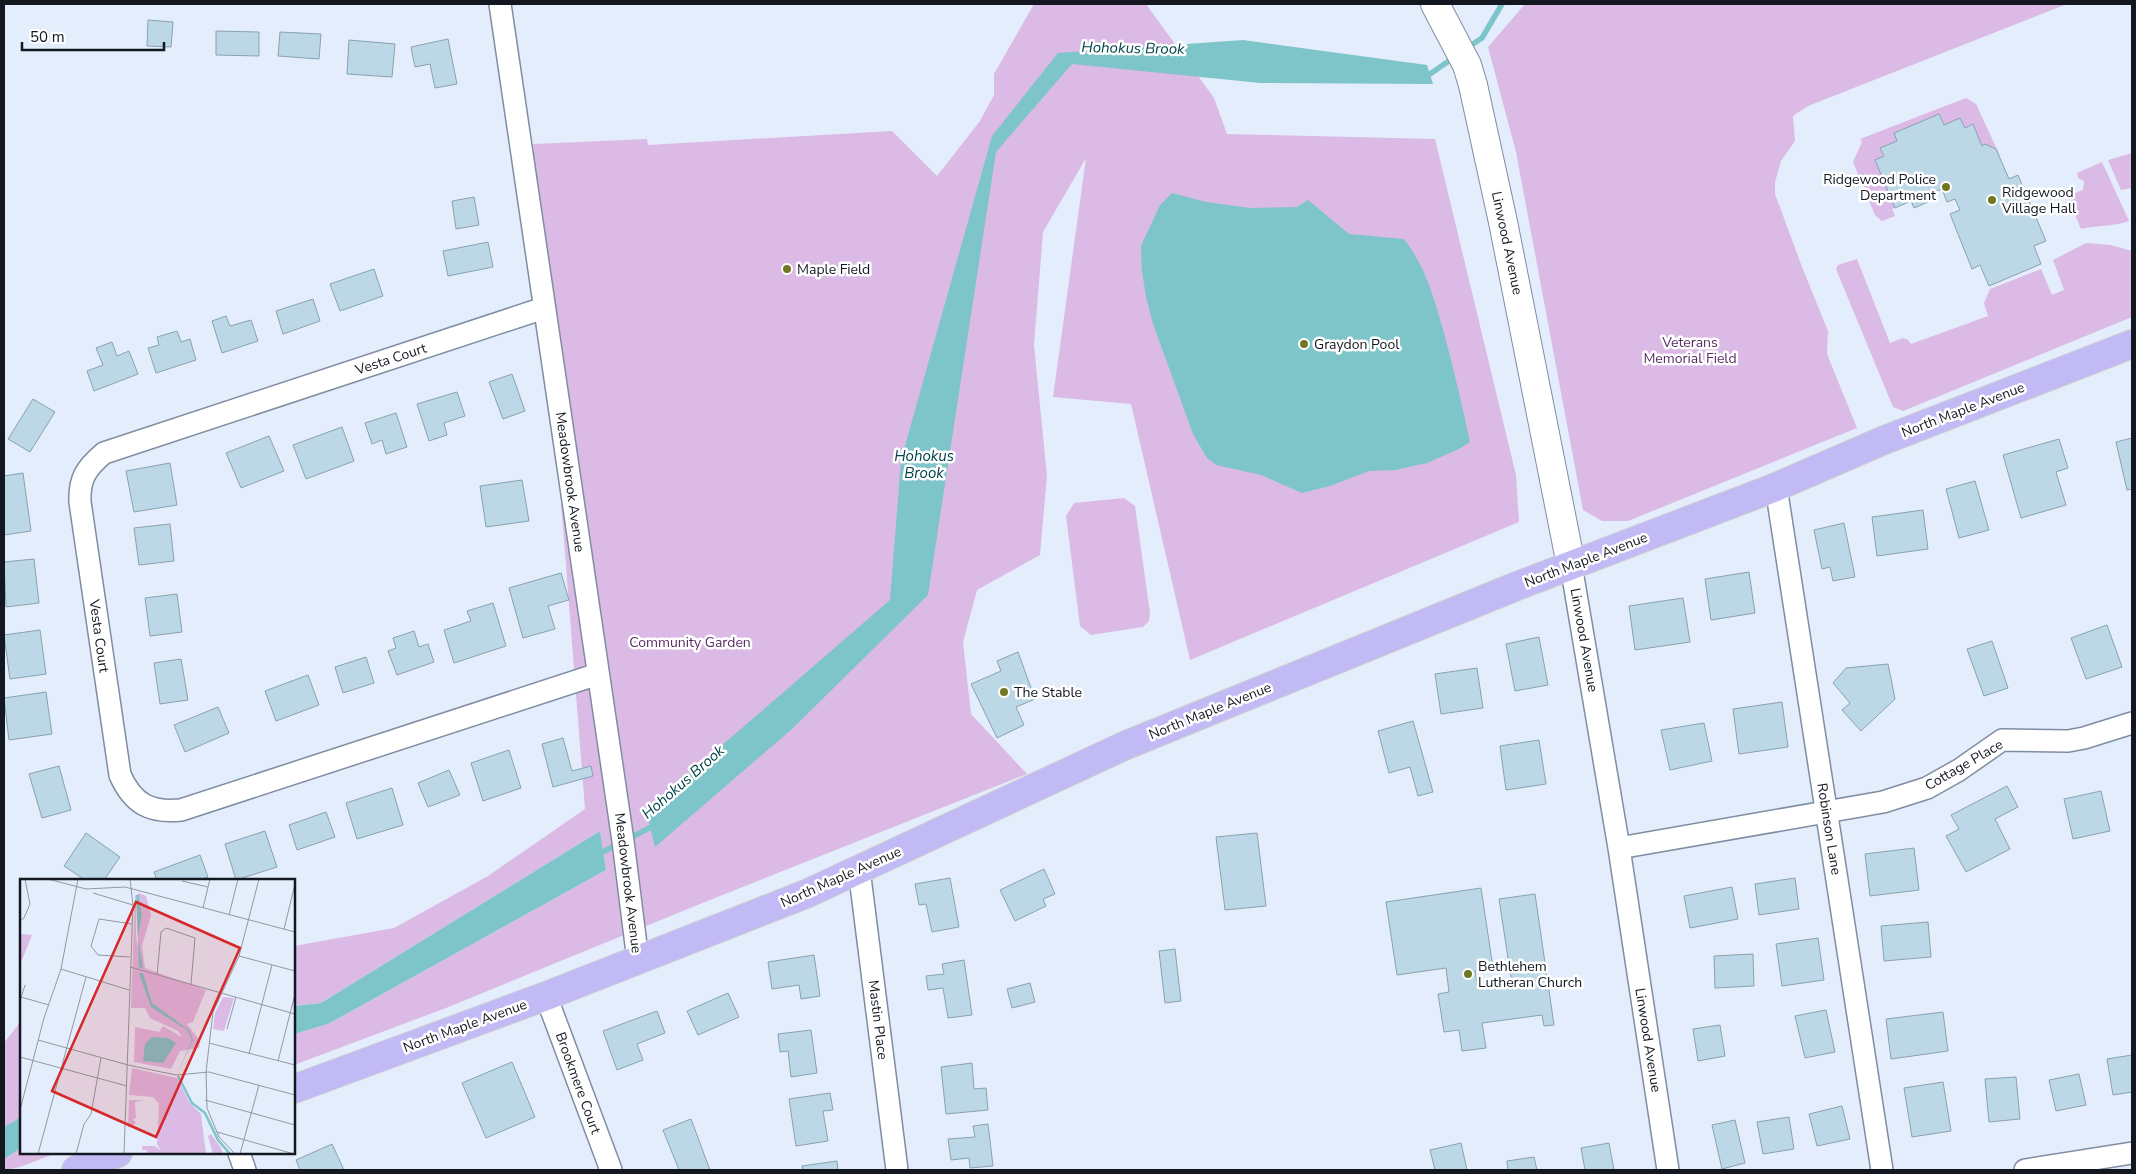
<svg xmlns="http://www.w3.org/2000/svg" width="2136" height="1174" viewBox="0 0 2136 1174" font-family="'Nunito Sans',sans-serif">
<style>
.green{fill:#dbbae6}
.water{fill:#7ec5ca}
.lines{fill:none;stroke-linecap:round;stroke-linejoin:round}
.stream{stroke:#7ec5ca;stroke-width:5.5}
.building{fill:#bcd7e6;stroke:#88a2b0}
.street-casing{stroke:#7f8da2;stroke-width:24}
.secondary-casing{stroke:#7f8da2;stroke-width:30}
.primary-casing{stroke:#d0d1d2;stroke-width:30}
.street{stroke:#fff;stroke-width:21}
.secondary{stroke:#fff;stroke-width:28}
.primary{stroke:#c2baf4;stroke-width:28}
.poi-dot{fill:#707721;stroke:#fff;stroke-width:2}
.labels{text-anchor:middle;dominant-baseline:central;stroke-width:5;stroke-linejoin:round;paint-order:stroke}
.poi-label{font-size:14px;fill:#131820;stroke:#fff;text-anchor:start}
.street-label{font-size:14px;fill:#131820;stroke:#fff}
.park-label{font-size:14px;fill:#582d64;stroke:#fff}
.water-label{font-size:15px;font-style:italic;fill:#004448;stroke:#fff}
.inset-river{fill:none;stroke:#7ec5ca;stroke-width:2.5}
.inset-road{fill:none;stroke:#9098a3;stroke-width:1}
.view{fill:#d62828;fill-opacity:0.15;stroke:#d62828;stroke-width:2.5}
.inset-edge{fill:none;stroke:#131820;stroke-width:2.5}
</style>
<rect width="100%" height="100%" fill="#e4edfb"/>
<path class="green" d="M1034,4H1146L1214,98L1227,134L1435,139L1516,475L1519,522L1190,660L1131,404L1053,397L1086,158L1043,232L1034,345L1047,476L1040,555L977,590L963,642L971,714L1027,774L695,906L446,1008L294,1065V1034L328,1024L606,870L600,831L321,1003L294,1006V946L394,928L488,876L585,809L533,144L647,139L648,145L892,131L937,176L980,121L994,95V74Z
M1525,4H2067L1808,106L1793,116L1795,141L1781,161L1775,182V194L1802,267L1828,331L1827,354L1857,428L1628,521H1602L1583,510L1516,152L1488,47Z
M1966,98L1976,104L2001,158L1996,149L1985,144L1982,146L1972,124L1965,128L1960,118L1944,125L1939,114L1895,133L1897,141L1881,148L1895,208L1892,209L1895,216L1882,221L1875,215L1853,162L1862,142L1860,139Z
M2132,153V188L2121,190L2108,160Z
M2102,162L2129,221C2113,227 2097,225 2081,229L2067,196L2083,190L2084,181L2078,178L2077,173Z
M2086,243L2111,245L2132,251V317L1903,411L1893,407L1836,269L1838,265L1857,259L1890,343L1903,338L1908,340L1911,344L1988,316L1984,303L1990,289L2041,269L2052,295L2064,290L2053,260Z
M1124,498L1135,506L1150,613L1149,621L1143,627L1091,635L1080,626L1066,516L1074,503Z
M21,1021V1117L4,1127V1043Z
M21,1148V1153H56C42,1158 17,1170 4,1170V1159Z"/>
<path class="water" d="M1243,40L1427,65L1433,84L1260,83L1072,64L996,152L928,595L792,729L655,847L646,811L890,600L901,460L992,136L1058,53Z
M1172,193L1206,202L1250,208L1297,207L1308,200L1349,234L1404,239C1426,267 1434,299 1444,333C1454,370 1462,405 1470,442L1459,449L1427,463L1396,470L1369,471L1330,486L1302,493L1261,475L1216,465L1207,458L1193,434L1153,324L1146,297L1142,271L1141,246L1160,205Z
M600,831L606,870L328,1024L294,1034V1006L321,1003Z
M21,1117V1148L4,1159V1127Z"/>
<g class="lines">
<path class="stream" d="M1467,48L1482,38L1502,4
M1423,73L1430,74L1456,56
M628,839L655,825
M597,855L620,843"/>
</g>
<path class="building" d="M148,20L173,22L171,47L147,46Z
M216,31L259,32V56L216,55Z
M280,32L321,34L319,59L278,56Z
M448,39L457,84L435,88L430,64L415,67L411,47Z
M349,40L395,44L392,77L347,74Z
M1939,114L1944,125L1960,118L1965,128L1973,124L1982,146L1985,144L1996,149L2009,179L2018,175L2046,241L2034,246L2041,264L1989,286L1980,265L1972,269L1950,214L1960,210L1955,199L1947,202L1942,189L1925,196L1928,202L1914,208L1911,201L1895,208L1875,160L1884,156L1880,148L1897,141L1894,133Z
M474,197L479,225L456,229L452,201Z
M488,242L493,267L448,276L443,251Z
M374,269L383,296L340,311L330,284Z
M313,299L320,321L283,334L276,311Z
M226,316L230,326L251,320L258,341L222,353L212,321Z
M177,331L181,342L190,339L196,360L156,373L148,348L159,345L157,337Z
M112,342L117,356L129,351L138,374L94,391L87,371L103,365L96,348Z
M512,374L525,411L503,419L489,382Z
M457,392L465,416L444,423L447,435L429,441L417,404Z
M33,399L55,412L30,452L8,439Z
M396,413L407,447L386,454L382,440L372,444L365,423Z
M342,427L354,461L306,479L293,445Z
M269,436L284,471L241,488L226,453Z
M2132,438V489L2127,490L2116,442Z
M2059,439L2068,468L2056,472L2066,505L2021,518L2003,455Z
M170,463L177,505L134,512L126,471Z
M23,473L31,531L4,535V476Z
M522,480L529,521L486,527L480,486Z
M1975,481L1989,530L1959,538L1946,489Z
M1923,510L1928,549L1877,556L1872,517Z
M1844,523L1855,577L1833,581L1830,567L1822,569L1814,530Z
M170,524L174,561L139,565L134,528Z
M34,559L39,603L6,607L4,562Z
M1749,572L1755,613L1711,620L1705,579Z
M561,573L569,600L548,606L555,629L523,638L509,588Z
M177,594L182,632L150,636L145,598Z
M1683,598L1690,642L1635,650L1629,606Z
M493,603L506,646L454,663L444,630L471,621L467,611Z
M2107,625L2122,667L2086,679L2071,638Z
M40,630L46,674L10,679L4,635Z
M414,631L419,647L428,644L434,662L397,675L388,651L396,648L393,638Z
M1539,637L1548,685L1515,691L1506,644Z
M1992,641L2008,688L1984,696L1967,649Z
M1018,652L1035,699L1016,707L1024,725L997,738L971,684L1001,671L997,661Z
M366,657L374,683L343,693L335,667Z
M181,659L188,700L160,704L154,663Z
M1888,664L1895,699L1861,731L1842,710L1850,703L1833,683L1846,668Z
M1477,668L1483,708L1441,714L1435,674Z
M308,675L319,705L276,721L265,691Z
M46,692L52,734L9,740L4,698Z
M1782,702L1788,747L1739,754L1733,709Z
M218,707L229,733L185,752L174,725Z
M1413,721L1433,792L1418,796L1410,767L1389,773L1378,731Z
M1704,723L1712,761L1670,770L1661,730Z
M563,738L572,771L591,766L593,776L553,787L542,744Z
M1539,740L1546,784L1506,790L1500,746Z
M509,750L521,788L483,801L471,763Z
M59,766L71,810L42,818L29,774Z
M449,770L460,795L428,807L418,783Z
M2007,786L2018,807L1995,819L2010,849L1966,872L1946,836L1959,829L1951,815Z
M392,788L403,825L357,839L346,803Z
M2101,791L2110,831L2073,839L2064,799Z
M326,812L335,837L297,850L289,825Z
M265,831L277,867L236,880L225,844Z
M86,833L120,857L104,880H85L64,866Z
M1257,833L1266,906L1225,910L1216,837Z
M1914,848L1919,890L1870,896L1865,854Z
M200,855L208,877L199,880H157L154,872Z
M1044,869L1055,894L1043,899L1046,906L1015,921L1000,890Z
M950,878L959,927L932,932L926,904L919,905L915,884Z
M1795,878L1799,909L1759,915L1755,884Z
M1732,887L1738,919L1690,928L1684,896Z
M1481,888L1493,968L1475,971L1478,989L1512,984L1499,899L1535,894L1554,1025L1544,1026L1542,1015L1482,1023L1486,1048L1462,1051L1459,1030L1444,1032L1438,994L1449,992L1446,968L1397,975L1386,902Z
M1928,922L1931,957L1884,961L1881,926Z
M1818,938L1824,980L1782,986L1776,944Z
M1175,949L1181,1001L1165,1003L1159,951Z
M1753,954L1754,986L1715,988L1714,956Z
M814,955L820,996L801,999L799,985L772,989L768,962Z
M964,960L972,1015L948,1018L943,988L928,990L926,976L944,974L942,964Z
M1030,983L1035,1002L1012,1008L1007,989Z
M728,993L739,1017L698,1035L687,1011Z
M1826,1010L1835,1052L1805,1058L1795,1016Z
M657,1011L665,1033L637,1044L643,1060L617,1070L603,1031Z
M1943,1012L1948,1051L1891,1059L1886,1019Z
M1720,1025L1725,1056L1698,1061L1693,1029Z
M811,1030L817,1073L791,1077L788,1051L780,1052L778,1034Z
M2132,1055V1092L2113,1095L2107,1059Z
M512,1062L535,1117L486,1138L462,1083Z
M972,1063L974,1089L986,1088L988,1110L946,1114L941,1067Z
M2079,1074L2086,1105L2056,1111L2049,1080Z
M2016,1077L2020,1119L1989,1122L1985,1079Z
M1943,1082L1951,1131L1912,1137L1904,1088Z
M830,1093L833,1110L823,1111L828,1141L796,1146L789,1099Z
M1842,1106L1850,1139L1817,1146L1809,1114Z
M1789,1117L1794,1149L1763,1154L1757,1122Z
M691,1119L710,1170H679L663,1130Z
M1735,1120L1745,1163L1722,1169L1712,1125Z
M988,1124L993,1166L970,1168L969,1158L951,1160L948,1139L975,1137L973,1126Z
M1461,1143L1467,1170H1435L1430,1150Z
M1609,1143L1614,1170H1585L1581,1148Z
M332,1144L344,1170H300L296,1160Z
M1534,1157L1537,1170H1508L1507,1161Z
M837,1161L838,1170H803L802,1166Z"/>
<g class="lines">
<defs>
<path id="street" d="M500,4L623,841L638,961
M544,308L104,453C86,468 79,479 80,502L120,775C133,804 150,813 181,810L598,674
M1776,487L1882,1170
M1571,565L1619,848L1668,1170
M1619,848L1883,802L1927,788L1959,770L2002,740L2068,741L2084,738L2132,723
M859,869L897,1170
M546,996L611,1170
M239,1153L245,1170
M2025,1170L2132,1153"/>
<path id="secondary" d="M1435,4L1467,65L1473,85L1503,222L1571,565"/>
<path id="primary" d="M294,1089L546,996L806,894L1124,746L1517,586L1776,487L1882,441L2132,344
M76,1170L118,1153"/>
</defs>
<use href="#street" class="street-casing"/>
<use href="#secondary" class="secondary-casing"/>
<use href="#primary" class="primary-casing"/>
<use href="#street" class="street"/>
<use href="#secondary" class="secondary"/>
<use href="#primary" class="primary"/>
</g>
<g class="poi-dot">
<circle cx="1946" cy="187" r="5"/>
<circle cx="1992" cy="200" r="5"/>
<circle cx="787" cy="269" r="5"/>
<circle cx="1304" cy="344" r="5"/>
<circle cx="1004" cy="692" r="5"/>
<circle cx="1468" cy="974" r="5"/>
</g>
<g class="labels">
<g class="poi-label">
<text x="1936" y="179" text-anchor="end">Ridgewood Police<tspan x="1936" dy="16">Department</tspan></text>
<text x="2002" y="192">Ridgewood<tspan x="2002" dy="16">Village Hall</tspan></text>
<text x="797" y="269">Maple Field</text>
<text x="1314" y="344">Graydon Pool</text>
<text x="1014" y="692">The Stable</text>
<text x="1478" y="966">Bethlehem<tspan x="1478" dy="16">Lutheran Church</tspan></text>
</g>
<g class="street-label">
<text transform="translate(1507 243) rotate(78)">Linwood Avenue</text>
<text transform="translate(391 359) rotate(-18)">Vesta Court</text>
<text transform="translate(1963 410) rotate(-21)">North Maple Avenue</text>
<text transform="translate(570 482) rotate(82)">Meadowbrook Avenue</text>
<text transform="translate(1586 560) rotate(-21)">North Maple Avenue</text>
<text transform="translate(99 636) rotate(82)">Vesta Court</text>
<text transform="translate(1584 640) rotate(80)">Linwood Avenue</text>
<text transform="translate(1210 711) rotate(-22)">North Maple Avenue</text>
<text transform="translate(1964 765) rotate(-30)">Cottage Place</text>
<text transform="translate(1829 829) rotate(81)">Robinson Lane</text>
<text transform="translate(841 877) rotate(-24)">North Maple Avenue</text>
<text transform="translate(628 883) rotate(83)">Meadowbrook Avenue</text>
<text transform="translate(878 1020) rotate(83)">Mastin Place</text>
<text transform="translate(465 1026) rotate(-20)">North Maple Avenue</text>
<text transform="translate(1648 1040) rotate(81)">Linwood Avenue</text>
<text transform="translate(578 1083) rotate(70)">Brookmere Court</text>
</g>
<g class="park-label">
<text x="1690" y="342">Veterans<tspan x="1690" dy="16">Memorial Field</tspan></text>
<text x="690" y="642">Community Garden</text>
</g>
<g class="water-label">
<text transform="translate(1133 48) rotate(1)">Hohokus Brook</text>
<text x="924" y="456">Hohokus<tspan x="924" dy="17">Brook</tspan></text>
<text transform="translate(683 782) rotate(-41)">Hohokus Brook</text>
</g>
</g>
<g transform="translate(20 879)">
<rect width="275" height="275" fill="#e4edfb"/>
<path d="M119,14L126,17L131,36L122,67L125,89L186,111L173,143L167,145L180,162L179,169L160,172L151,190L114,183L115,148L139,153L143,147L162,158L158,152L130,139L125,129H111L115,17ZM116,16H119L122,37L118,58L122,89L116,58ZM0,55L12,56L0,86ZM203,118L214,119L204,152L193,150L195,134ZM112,189L157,199L170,224L181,235L186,275H127V271H122V267H135L141,272L137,265L139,225L133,218L109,216ZM109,221H124L115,223L116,239L113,240L116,244L108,249ZM191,255L201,269L203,275H193L188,257Z" fill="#dbbae6" fill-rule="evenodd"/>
<path d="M116,16H119L122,37L118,58L123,90L119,88ZM119,94H123L132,124L169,151L173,161L158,193L172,161L167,151L131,128ZM132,158L148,159L156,164L143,184L123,182L125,165Z" fill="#7ec5ca"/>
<path class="inset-river" d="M158,197L172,224L185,234L198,261L210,275"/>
<path class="inset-road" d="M28,0L66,10L105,8L275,53M162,2L188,8M73,14L113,26M183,29L190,0M209,36L218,0M0,42L4,39L10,25L5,0M264,50L275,5M219,77L275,92M110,78L78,76L71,67L79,40L112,45M110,88L275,135M41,90L109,111M137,96L141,53L146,49L175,59L171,105M1,118L29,126M0,122L5,106M207,150L216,118M18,161L108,186M189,164L275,186M229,175L252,86M0,178L107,207M258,182L275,115M108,186L156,196L189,193L275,216M185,221L275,246M0,231L24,139L41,90L58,0M197,253L274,275M18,275L66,98M56,275L64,245L71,235L81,179M104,275L113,26L110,0M215,275L199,258L187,229L186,193L193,133L219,77L239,0M220,275L239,206"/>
<path class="view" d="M116,23L220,69L136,258L32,212Z"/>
<rect width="275" height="275" class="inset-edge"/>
</g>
<rect width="2136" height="1174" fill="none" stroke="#131820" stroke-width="10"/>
<path d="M22 42v8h142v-8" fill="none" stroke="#131820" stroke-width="2.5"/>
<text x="30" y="42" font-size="15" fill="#131820" stroke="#ffffff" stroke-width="4" paint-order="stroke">50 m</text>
</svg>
